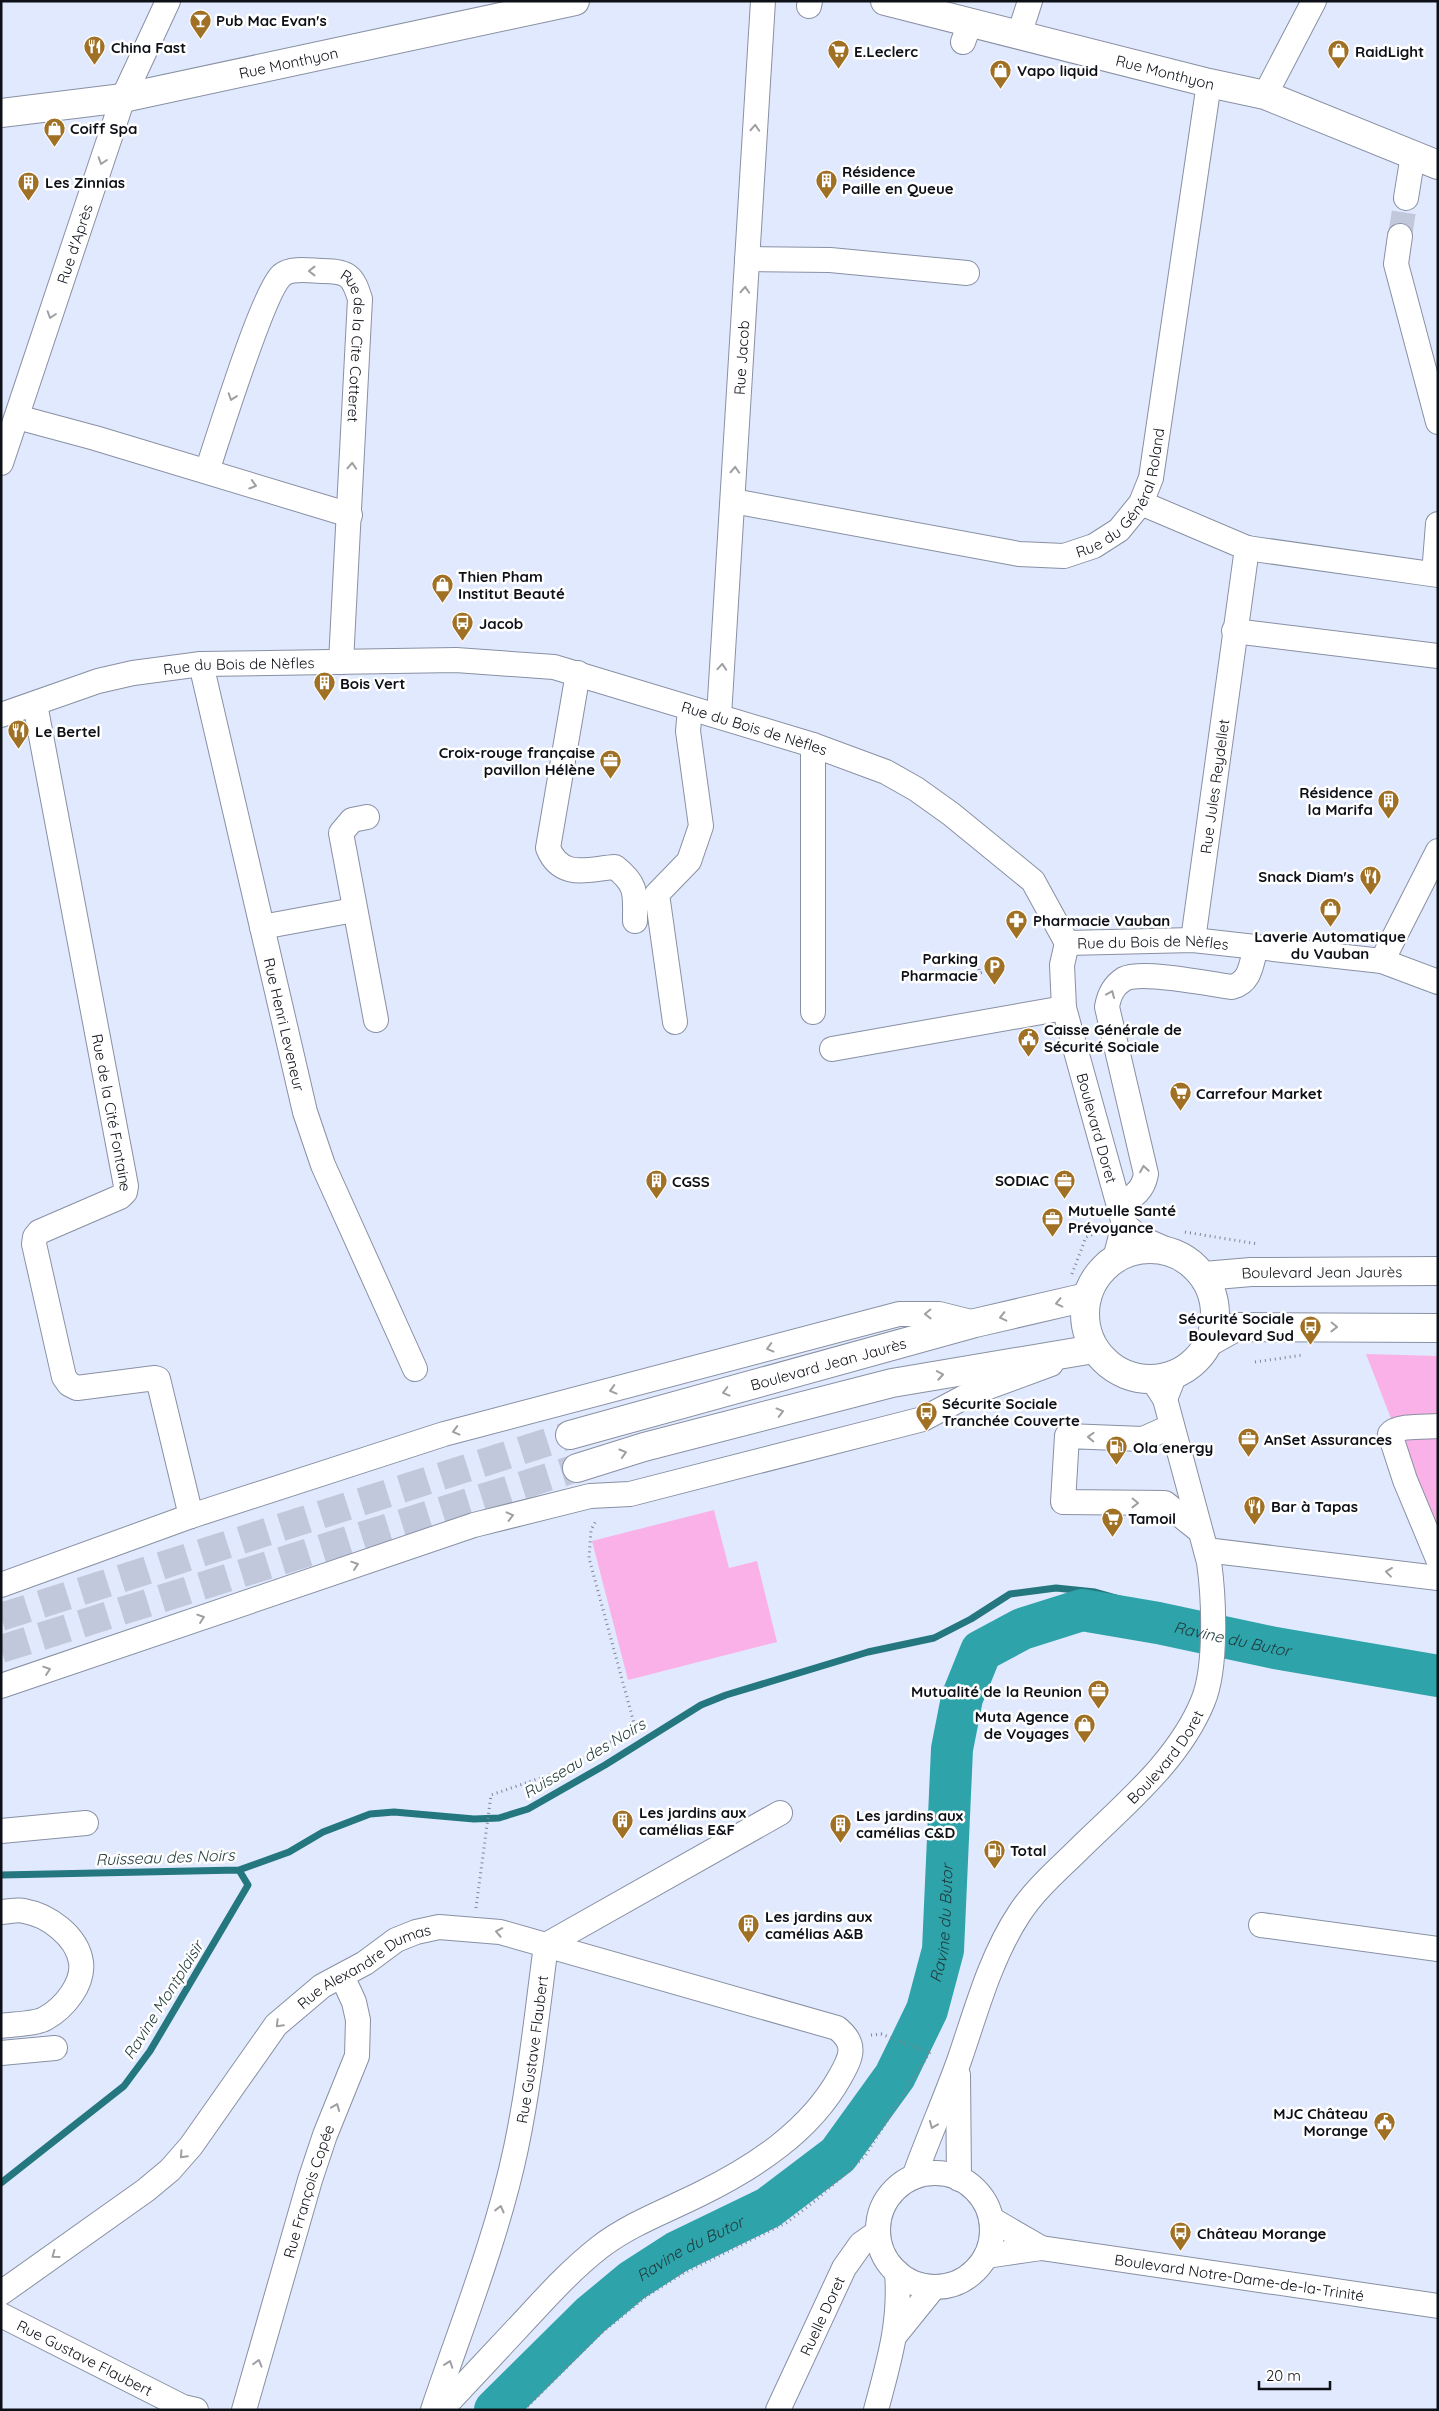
<svg xmlns="http://www.w3.org/2000/svg" width="1439" height="2411" viewBox="0 0 1439 2411" font-family="Quicksand,sans-serif">
<style>
.green{fill:#f9b1e8}
.lines{fill:none;stroke-linecap:round;stroke-linejoin:round}
.stream{stroke:#24777e;stroke-width:7}
.river{stroke:#2ea3aa;stroke-width:42}
.minor-tunnel{stroke:#c1c8db;stroke-width:24;stroke-dasharray:24 12;stroke-linecap:butt}
.major-tunnel{stroke:#c1c8db;stroke-width:28;stroke-dasharray:28 14;stroke-linecap:butt}
.minor-casing{stroke:#8890a3;stroke-width:26}
.major-casing{stroke:#8890a3;stroke-width:30}
.path{stroke:#7f8493;stroke-width:3;stroke-dasharray:1 4;stroke-linecap:butt}
.minor{stroke:#fff;stroke-width:24}
.major{stroke:#fff;stroke-width:28}
.oneway{stroke:#9e9fa2}
.labels{text-anchor:middle;dominant-baseline:central;stroke-width:5;stroke-linejoin:round;paint-order:stroke}
.poi-label{font-size:15px;font-weight:bold;fill:#0d1017;stroke:#fff;text-anchor:start}
.street-label{font-size:15px;fill:#0d1017;stroke:#fff}
.water-label{font-size:16px;font-style:italic;fill:#1f3839;stroke:#fff}
</style>
<rect width="100%" height="100%" fill="#e1e9fe"/>
<path class="green" d="M1366,1354L1438,1356V1540Z
M714,1510L729,1568L757,1561L777,1642L628,1680L592,1541Z"/>
<g class="lines">
<path class="stream" d="M1,1875L239,1870L289,1852L323,1832L370,1814L394,1812L474,1819L499,1818L528,1809L605,1765L701,1705L726,1695L868,1652L934,1638L971,1619L1010,1594L1056,1588L1095,1592L1120,1599L1158,1623
M1,2183L124,2086L150,2051L248,1885L239,1870"/>
<path class="river" id="s1" d="M495,2410L591,2315L632,2281L677,2252L768,2208L838,2155L895,2076L927,2010L943,1950L952,1749L962,1698L981,1651L1022,1629L1082,1610L1158,1623L1275,1648L1438,1676"/>
<path class="minor-tunnel" d="M1400,236L1406,198"/>
<path class="major-tunnel" d="M1,1617L570,1435
M1,1649L577,1468"/>
<defs>
<g id="minor">
<path d="M809,6L810,1"/>
<path d="M1019,35L1030,1"/>
<path d="M963,42L970,23"/>
<path d="M1265,95L1314,1"/>
<path d="M1406,198L1413,155"/>
<path d="M1400,236L1396,264L1438,422"/>
<path d="M747,259L830,260L967,273"/>
<path d="M17,417L95,438L350,515"/>
<path id="s2" d="M1,463L123,98L168,1"/>
<path id="s3" d="M207,471C218,439 263,291 282,275C292,267 312,271 323,271C348,271 353,276 360,299L341,662"/>
<path id="s4" d="M733,501L1019,554L1064,556L1094,546L1119,530L1141,503L1151,478L1209,83"/>
<path d="M1141,503L1247,548L1438,575"/>
<path d="M1434,574L1438,524"/>
<path d="M1234,631L1438,656"/>
<path id="s5" d="M201,664L305,1112L323,1165L415,1369"/>
<path d="M578,673L548,848C561,880 588,869 615,867C638,885 635,894 635,921"/>
<path id="s6" d="M35,704L126,1186L125,1192L120,1197L39,1232L35,1237L34,1244L64,1377L69,1384L77,1388L155,1378L158,1379L191,1516"/>
<path id="s7" d="M1,715L98,681L133,673L201,664L456,660L554,667L813,745L886,772L916,789L951,814L1033,881L1067,943"/>
<path id="s8" d="M719,716L763,1"/>
<path d="M813,745V1012"/>
<path d="M367,817L352,820L341,833L376,1020"/>
<path d="M262,927L354,910"/>
<path id="s9" d="M1193,940L1247,548"/>
<path id="s10" d="M1067,943L1193,940L1382,961L1438,982"/>
<path id="s11" d="M1067,943L1062,965L1064,1008L1124,1224L1115,1259"/>
<path d="M1382,961L1438,851"/>
<path d="M675,1022L657,894L689,861L701,826L688,731L690,709"/>
<path d="M832,1049L1064,1008"/>
<path d="M1119,1205C1134,1196 1143,1191 1146,1174L1107,1007C1109,995 1113,986 1124,979C1142,970 1210,984 1232,987C1251,982 1251,964 1256,947"/>
<path d="M1124,1224L1140,1238L1170,1251"/>
<path d="M1165,1399L1175,1374"/>
<path d="M1172,1426L1143,1439L1067,1436L1063,1502L1165,1503L1200,1531"/>
<path d="M1438,1426C1427,1427 1396,1425 1390,1434L1405,1480L1438,1559"/>
<path d="M1206,1550L1438,1578"/>
<path d="M1,1585L191,1516L444,1434L899,1314H939L975,1323"/>
<path d="M1,1686L474,1525L590,1496L630,1494L923,1419L972,1393L1051,1364"/>
<path d="M1,1831L86,1823"/>
<path d="M1,1912C8,1912 17,1909 24,1911C48,1915 77,1936 81,1962C84,1984 64,2008 46,2018C37,2024 13,2024 1,2026"/>
<path d="M1261,1925L1438,1949"/>
<path d="M546,1945L780,1813"/>
<path d="M1,2053L55,2048"/>
<path d="M958,2075L959,2179"/>
<circle cx="935" cy="2230" r="57"/>
<path id="s12" d="M914,2177C928,2138 945,2100 959,2061C976,2012 990,1958 1019,1914C1035,1889 1059,1869 1080,1848C1125,1804 1179,1760 1203,1701C1217,1667 1214,1598 1209,1562L1165,1399L1152,1379"/>
<path d="M991,2219L1041,2248"/>
<path id="s13" d="M986,2256L1041,2248L1438,2306"/>
<path id="s14" d="M1,2293L146,2190L170,2170L191,2146L276,2025L322,1986L365,1963L396,1940L416,1932L439,1927L500,1932L837,2028C857,2044 852,2056 840,2077C810,2131 755,2167 700,2194C666,2211 630,2224 600,2247C573,2268 550,2293 527,2318C498,2349 470,2379 441,2410"/>
<path id="s15" d="M1,2315L183,2407L196,2410"/>
<path d="M896,2334L934,2287"/>
<path id="s16" d="M244,2410L310,2180L325,2135L357,2056L358,2020L354,2002L342,1976"/>
<path id="s17" d="M433,2410C462,2324 497,2238 516,2148C530,2081 537,2013 546,1945"/>
<path id="s18" d="M778,2410L844,2268L861,2244L878,2232"/>
<path d="M876,2410C889,2361 901,2323 897,2272"/>
</g>
<g id="major">
<path id="s19" d="M885,1L1209,83L1265,95L1438,165"/>
<path id="s20" d="M1,113L123,98L575,1"/>
<circle cx="1150" cy="1314" r="65"/>
<path id="s21" d="M1204,1276L1251,1272L1438,1271"/>
<path d="M1211,1341L1236,1327L1438,1328"/>
<path id="s22" d="M570,1435L975,1323L1087,1297"/>
<path d="M577,1468L644,1447L892,1383L1094,1349"/>
</g>
</defs>
<use href="#minor" class="minor-casing"/>
<use href="#major" class="major-casing"/>
<path class="path" d="M979,969L980,973L994,969L997,980
M1185,1232L1258,1244
M1072,1274L1086,1237L1097,1233
M1255,1362L1303,1355
M476,1908L491,1795L566,1769L635,1727L589,1558L591,1530L597,1519
M871,2035L881,2034L931,2053
M524,2410L599,2335L647,2296L684,2273L786,2223L815,2201L865,2156L930,2052"/>
<use href="#minor" class="minor"/>
<use href="#major" class="major"/>
</g>
<defs><path id="oneway-chevron" d="M-2-3.5L2.5 0L-2 3.5" fill="none" stroke-width="1.6" stroke-linecap="round" stroke-linejoin="round" transform="scale(1.25)"/></defs>
<g class="oneway">
<use href="#oneway-chevron" transform="translate(755 128) rotate(-87)"/>
<use href="#oneway-chevron" transform="translate(102 161) rotate(108)"/>
<use href="#oneway-chevron" transform="translate(312 271) rotate(180)"/>
<use href="#oneway-chevron" transform="translate(745 290) rotate(-87)"/>
<use href="#oneway-chevron" transform="translate(51 315) rotate(108)"/>
<use href="#oneway-chevron" transform="translate(232 397) rotate(109)"/>
<use href="#oneway-chevron" transform="translate(352 466) rotate(-87)"/>
<use href="#oneway-chevron" transform="translate(735 470) rotate(-87)"/>
<use href="#oneway-chevron" transform="translate(253 485) rotate(17)"/>
<use href="#oneway-chevron" transform="translate(722 667) rotate(-86)"/>
<use href="#oneway-chevron" transform="translate(1111 994) rotate(-67)"/>
<use href="#oneway-chevron" transform="translate(1144 1169) rotate(-99)"/>
<use href="#oneway-chevron" transform="translate(1059 1303) rotate(167)"/>
<use href="#oneway-chevron" transform="translate(928 1314) rotate(179)"/>
<use href="#oneway-chevron" transform="translate(1003 1317) rotate(167)"/>
<use href="#oneway-chevron" transform="translate(1334 1327) rotate(1)"/>
<use href="#oneway-chevron" transform="translate(770 1348) rotate(165)"/>
<use href="#oneway-chevron" transform="translate(940 1375) rotate(-10)"/>
<use href="#oneway-chevron" transform="translate(613 1390) rotate(165)"/>
<use href="#oneway-chevron" transform="translate(726 1392) rotate(165)"/>
<use href="#oneway-chevron" transform="translate(780 1412) rotate(-15)"/>
<use href="#oneway-chevron" transform="translate(456 1431) rotate(165)"/>
<use href="#oneway-chevron" transform="translate(1091 1437) rotate(-178)"/>
<use href="#oneway-chevron" transform="translate(623 1453) rotate(-17)"/>
<use href="#oneway-chevron" transform="translate(1135 1503) rotate(1)"/>
<use href="#oneway-chevron" transform="translate(510 1516) rotate(-14)"/>
<use href="#oneway-chevron" transform="translate(355 1565) rotate(-19)"/>
<use href="#oneway-chevron" transform="translate(1389 1572) rotate(-173)"/>
<use href="#oneway-chevron" transform="translate(201 1618) rotate(-19)"/>
<use href="#oneway-chevron" transform="translate(47 1670) rotate(-19)"/>
<use href="#oneway-chevron" transform="translate(499 1932) rotate(-169)"/>
<use href="#oneway-chevron" transform="translate(279 2024) rotate(135)"/>
<use href="#oneway-chevron" transform="translate(336 2107) rotate(-68)"/>
<use href="#oneway-chevron" transform="translate(933 2125) rotate(112)"/>
<use href="#oneway-chevron" transform="translate(183 2155) rotate(133)"/>
<use href="#oneway-chevron" transform="translate(500 2209) rotate(-76)"/>
<use href="#oneway-chevron" transform="translate(55 2255) rotate(144)"/>
<use href="#oneway-chevron" transform="translate(258 2363) rotate(-74)"/>
<use href="#oneway-chevron" transform="translate(449 2364) rotate(-71)"/>
</g>
<defs>
<symbol id="bar-pin" viewBox="-11 -11 22 30"><path d="M0 17L-7.5 6A9.5 9.5 0 1 1 7.5 6Z" fill="#a07124" stroke="#fff"/><path d="M-6-5H6L.8 .8V4.5H3.5V6h-7V4.5H-.8V.8Z" fill="#fff"/></symbol>
<symbol id="restaurant-pin" viewBox="-11 -11 22 30"><path d="M0 17L-7.5 6A9.5 9.5 0 1 1 7.5 6Z" fill="#a07124" stroke="#fff"/><path d="M-5-6h1v4h1v-4h1v4h1v-4h1v5L-1.5 .5V6h-2V.5L-5-1ZM5-6V6H3V1.5H1.5Q1.5-4 5-6Z" fill="#fff"/></symbol>
<symbol id="supermarket-pin" viewBox="-11 -11 22 30"><path d="M0 17L-7.5 6A9.5 9.5 0 1 1 7.5 6Z" fill="#a07124" stroke="#fff"/><path d="M-6-5.5h2.5l.6 2H6L4.5 2H-2.5L-4.4-4H-6ZM-1.5 3.2a1.3 1.3 0 1 0 .1 0ZM3 3.2a1.3 1.3 0 1 0 .1 0Z" fill="#fff"/></symbol>
<symbol id="shop-pin" viewBox="-11 -11 22 30"><path d="M0 17L-7.5 6A9.5 9.5 0 1 1 7.5 6Z" fill="#a07124" stroke="#fff"/><path d="M-5-2.5h2.3a2.7 3.5 0 0 1 5.4 0H5L5.5 6h-11ZM-1.5-2.5h3a1.5 2.3 0 0 0-3 0Z" fill="#fff"/></symbol>
<symbol id="building-pin" viewBox="-11 -11 22 30"><path d="M0 17L-7.5 6A9.5 9.5 0 1 1 7.5 6Z" fill="#a07124" stroke="#fff"/><path d="M-4-6H4V6H1V3H-1V6H-4ZM-2.5-4.3h1.7v1.8h-1.7ZM.8-4.3h1.7v1.8H.8ZM-2.5-1h1.7V.8h-1.7ZM.8-1h1.7V.8H.8Z" fill="#fff"/></symbol>
<symbol id="bus-pin" viewBox="-11 -11 22 30"><path d="M0 17L-7.5 6A9.5 9.5 0 1 1 7.5 6Z" fill="#a07124" stroke="#fff"/><path d="M-5-6H5V4H4V6H2V4H-2V6H-4V4H-5ZM-3.5-4V0h7V-4ZM-3.5 1.2v1.5H-2V1.2ZM2 1.2v1.5H3.5V1.2Z" fill="#fff"/></symbol>
<symbol id="office-pin" viewBox="-11 -11 22 30"><path d="M0 17L-7.5 6A9.5 9.5 0 1 1 7.5 6Z" fill="#a07124" stroke="#fff"/><path d="M-6-3h4V-5.5h4V-3h4V5H-6ZM-1-4.5V-3h2v-1.5ZM-6 0V1H6V0Z" fill="#fff"/></symbol>
<symbol id="pharmacy-pin" viewBox="-11 -11 22 30"><path d="M0 17L-7.5 6A9.5 9.5 0 1 1 7.5 6Z" fill="#a07124" stroke="#fff"/><path d="M-2-6h4v4h4v4h-4v4h-4v-4h-4v-4h4Z" fill="#fff"/></symbol>
<symbol id="parking-pin" viewBox="-11 -11 22 30"><path d="M0 17L-7.5 6A9.5 9.5 0 1 1 7.5 6Z" fill="#a07124" stroke="#fff"/><path d="M-3.5-5.5H1a3.5 3.5 0 0 1 0 7H-1V5.5H-3.5ZM-1-3.4V-.6H.8a1.4 1.4 0 0 0 0-2.8Z" fill="#fff"/></symbol>
<symbol id="civic-pin" viewBox="-11 -11 22 30"><path d="M0 17L-7.5 6A9.5 9.5 0 1 1 7.5 6Z" fill="#a07124" stroke="#fff"/><path d="M-.6-6.5H3V-4.5H.6V-3L4-1V1h2V6H-6V1h2V-1L-.6-3ZM-1.2 2.5V6h2.4V2.5Z" fill="#fff"/></symbol>
<symbol id="fuel-pin" viewBox="-11 -11 22 30"><path d="M0 17L-7.5 6A9.5 9.5 0 1 1 7.5 6Z" fill="#a07124" stroke="#fff"/><path d="M-5.5-6h7V0h2V4h1.3V-2.5L3-4.5l.8-.8L6-3V5H2.5V1h-1V6h-7ZM-4.2-4.7v3.2H.2V-4.7Z" fill="#fff"/></symbol>
</defs>
<g fill-rule="evenodd">
<use href="#bar-pin" x="188" y="8" width="25" height="34"/>
<use href="#restaurant-pin" x="82" y="34" width="25" height="34"/>
<use href="#supermarket-pin" x="826" y="38" width="25" height="34"/>
<use href="#shop-pin" x="1326" y="38" width="25" height="34"/>
<use href="#shop-pin" x="988" y="58" width="25" height="34"/>
<use href="#shop-pin" x="42" y="116" width="25" height="34"/>
<use href="#building-pin" x="814" y="168" width="25" height="34"/>
<use href="#building-pin" x="16" y="170" width="25" height="34"/>
<use href="#shop-pin" x="430" y="572" width="25" height="34"/>
<use href="#bus-pin" x="450" y="610" width="25" height="34"/>
<use href="#building-pin" x="312" y="670" width="25" height="34"/>
<use href="#restaurant-pin" x="6" y="718" width="25" height="34"/>
<use href="#office-pin" x="598" y="748" width="25" height="34"/>
<use href="#building-pin" x="1376" y="788" width="25" height="34"/>
<use href="#restaurant-pin" x="1358" y="864" width="25" height="34"/>
<use href="#shop-pin" x="1318" y="896" width="25" height="34"/>
<use href="#pharmacy-pin" x="1004" y="908" width="25" height="34"/>
<use href="#parking-pin" x="982" y="954" width="25" height="34"/>
<use href="#civic-pin" x="1016" y="1026" width="25" height="34"/>
<use href="#supermarket-pin" x="1168" y="1080" width="25" height="34"/>
<use href="#office-pin" x="1052" y="1168" width="25" height="34"/>
<use href="#building-pin" x="644" y="1168" width="25" height="34"/>
<use href="#office-pin" x="1040" y="1206" width="25" height="34"/>
<use href="#bus-pin" x="1298" y="1314" width="25" height="34"/>
<use href="#bus-pin" x="914" y="1400" width="25" height="34"/>
<use href="#office-pin" x="1236" y="1426" width="25" height="34"/>
<use href="#fuel-pin" x="1104" y="1434" width="25" height="34"/>
<use href="#restaurant-pin" x="1242" y="1494" width="25" height="34"/>
<use href="#supermarket-pin" x="1100" y="1506" width="25" height="34"/>
<use href="#office-pin" x="1086" y="1678" width="25" height="34"/>
<use href="#shop-pin" x="1072" y="1712" width="25" height="34"/>
<use href="#building-pin" x="610" y="1808" width="25" height="34"/>
<use href="#building-pin" x="828" y="1812" width="25" height="34"/>
<use href="#fuel-pin" x="982" y="1838" width="25" height="34"/>
<use href="#building-pin" x="736" y="1912" width="25" height="34"/>
<use href="#civic-pin" x="1372" y="2110" width="25" height="34"/>
<use href="#bus-pin" x="1168" y="2220" width="25" height="34"/>
</g>
<g class="labels">
<g class="poi-label">
<text x="216" y="20">Pub Mac Evan's</text>
<text x="111" y="47">China Fast</text>
<text x="854" y="51">E.Leclerc</text>
<text x="1355" y="51">RaidLight</text>
<text x="1017" y="70">Vapo liquid</text>
<text x="70" y="128">Coiff Spa</text>
<text x="842" y="171">Résidence<tspan x="842" dy="17">Paille en Queue</tspan></text>
<text x="45" y="182">Les Zinnias</text>
<text x="458" y="576">Thien Pham<tspan x="458" dy="17">Institut Beauté</tspan></text>
<text x="479" y="623">Jacob</text>
<text x="340" y="683">Bois Vert</text>
<text x="35" y="731">Le Bertel</text>
<text x="595" y="752" text-anchor="end">Croix-rouge française<tspan x="595" dy="17">pavillon Hélène</tspan></text>
<text x="1373" y="792" text-anchor="end">Résidence<tspan x="1373" dy="17">la Marifa</tspan></text>
<text x="1354" y="876" text-anchor="end">Snack Diam's</text>
<text x="1033" y="920">Pharmacie Vauban</text>
<text x="1330" y="936" text-anchor="middle">Laverie Automatique<tspan x="1330" dy="17">du Vauban</tspan></text>
<text x="978" y="958" text-anchor="end">Parking<tspan x="978" dy="17">Pharmacie</tspan></text>
<text x="1044" y="1029">Caisse Générale de<tspan x="1044" dy="17">Sécurité Sociale</tspan></text>
<text x="1196" y="1093">Carrefour Market</text>
<text x="1049" y="1180" text-anchor="end">SODIAC</text>
<text x="672" y="1181">CGSS</text>
<text x="1068" y="1210">Mutuelle Santé<tspan x="1068" dy="17">Prévoyance</tspan></text>
<text x="1294" y="1318" text-anchor="end">Sécurité Sociale<tspan x="1294" dy="17">Boulevard Sud</tspan></text>
<text x="942" y="1403">Sécurite Sociale<tspan x="942" dy="17">Tranchée Couverte</tspan></text>
<text x="1264" y="1439">AnSet Assurances</text>
<text x="1133" y="1447">Ola energy</text>
<text x="1271" y="1506">Bar à Tapas</text>
<text x="1128" y="1518">Tamoil</text>
<text x="1082" y="1691" text-anchor="end">Mutualité de la Reunion</text>
<text x="1069" y="1716" text-anchor="end">Muta Agence<tspan x="1069" dy="17">de Voyages</tspan></text>
<text x="639" y="1812">Les jardins aux<tspan x="639" dy="17">camélias E&amp;F</tspan></text>
<text x="856" y="1815">Les jardins aux<tspan x="856" dy="17">camélias C&amp;D</tspan></text>
<text x="1010" y="1850">Total</text>
<text x="765" y="1916">Les jardins aux<tspan x="765" dy="17">camélias A&amp;B</tspan></text>
<text x="1368" y="2113" text-anchor="end">MJC Château<tspan x="1368" dy="17">Morange</tspan></text>
<text x="1197" y="2233">Château Morange</text>
</g>
<g class="street-label">
<text stroke="none"><textPath href="#s20" startOffset="292">Rue Monthyon</textPath></text>
<text stroke="none"><textPath href="#s19" startOffset="289">Rue Monthyon</textPath></text>
<text stroke="none"><textPath href="#s2" startOffset="231">Rue d'Après</textPath></text>
<text stroke="none"><textPath href="#s3" startOffset="350">Rue de la Cite Cotteret</textPath></text>
<text stroke="none"><textPath href="#s8" startOffset="359">Rue Jacob</textPath></text>
<text stroke="none"><textPath href="#s4" startOffset="429">Rue du Général Roland</textPath></text>
<text stroke="none"><textPath href="#s7" startOffset="245">Rue du Bois de Nèfles</textPath></text>
<text stroke="none"><textPath href="#s7" startOffset="770">Rue du Bois de Nèfles</textPath></text>
<text stroke="none"><textPath href="#s9" startOffset="155">Rue Jules Reydellet</textPath></text>
<text stroke="none"><textPath href="#s10" startOffset="86">Rue du Bois de Nèfles</textPath></text>
<text stroke="none"><textPath href="#s5" startOffset="370">Rue Henri Leveneur</textPath></text>
<text stroke="none"><textPath href="#s6" startOffset="416">Rue de la Cité Fontaine</textPath></text>
<text stroke="none"><textPath href="#s11" startOffset="190">Boulevard Doret</textPath></text>
<text stroke="none"><textPath href="#s21" startOffset="118">Boulevard Jean Jaurès</textPath></text>
<text stroke="none"><textPath href="#s22" startOffset="268">Boulevard Jean Jaurès</textPath></text>
<text stroke="none"><textPath href="#s12" startOffset="499">Boulevard Doret</textPath></text>
<text stroke="none"><textPath href="#s14" startOffset="496">Rue Alexandre Dumas</textPath></text>
<text stroke="none"><textPath href="#s17" startOffset="375">Rue Gustave Flaubert</textPath></text>
<text stroke="none"><textPath href="#s16" startOffset="228">Rue François Copée</textPath></text>
<text stroke="none"><textPath href="#s13" startOffset="256">Boulevard Notre-Dame-de-la-Trinité</textPath></text>
<text stroke="none"><textPath href="#s18" startOffset="104">Ruelle Doret</textPath></text>
<text stroke="none"><textPath href="#s15" startOffset="94">Rue Gustave Flaubert</textPath></text>
</g>
<g class="water-label">
<text stroke="none"><textPath href="#s1" startOffset="1230">Ravine du Butor</textPath></text>
<text transform="translate(584 1758) rotate(-31)">Ruisseau des Noirs</text>
<text transform="translate(165 1857) rotate(-2)">Ruisseau des Noirs</text>
<text stroke="none"><textPath href="#s1" startOffset="690">Ravine du Butor</textPath></text>
<text transform="translate(163 2000) rotate(-58)">Ravine Montplaisir</text>
<text stroke="none"><textPath href="#s1" startOffset="255">Ravine du Butor</textPath></text>
</g>
</g>
<rect width="1439" height="2411" fill="none" stroke="#0d1017" stroke-width="5"/>
<path d="M1259 2381v8h71v-8" fill="none" stroke="#0d1017" stroke-width="2.5"/>
<text x="1266" y="2381" font-size="15" fill="#0d1017" stroke="#ffffff" stroke-width="4" paint-order="stroke">20 m</text>
</svg>
